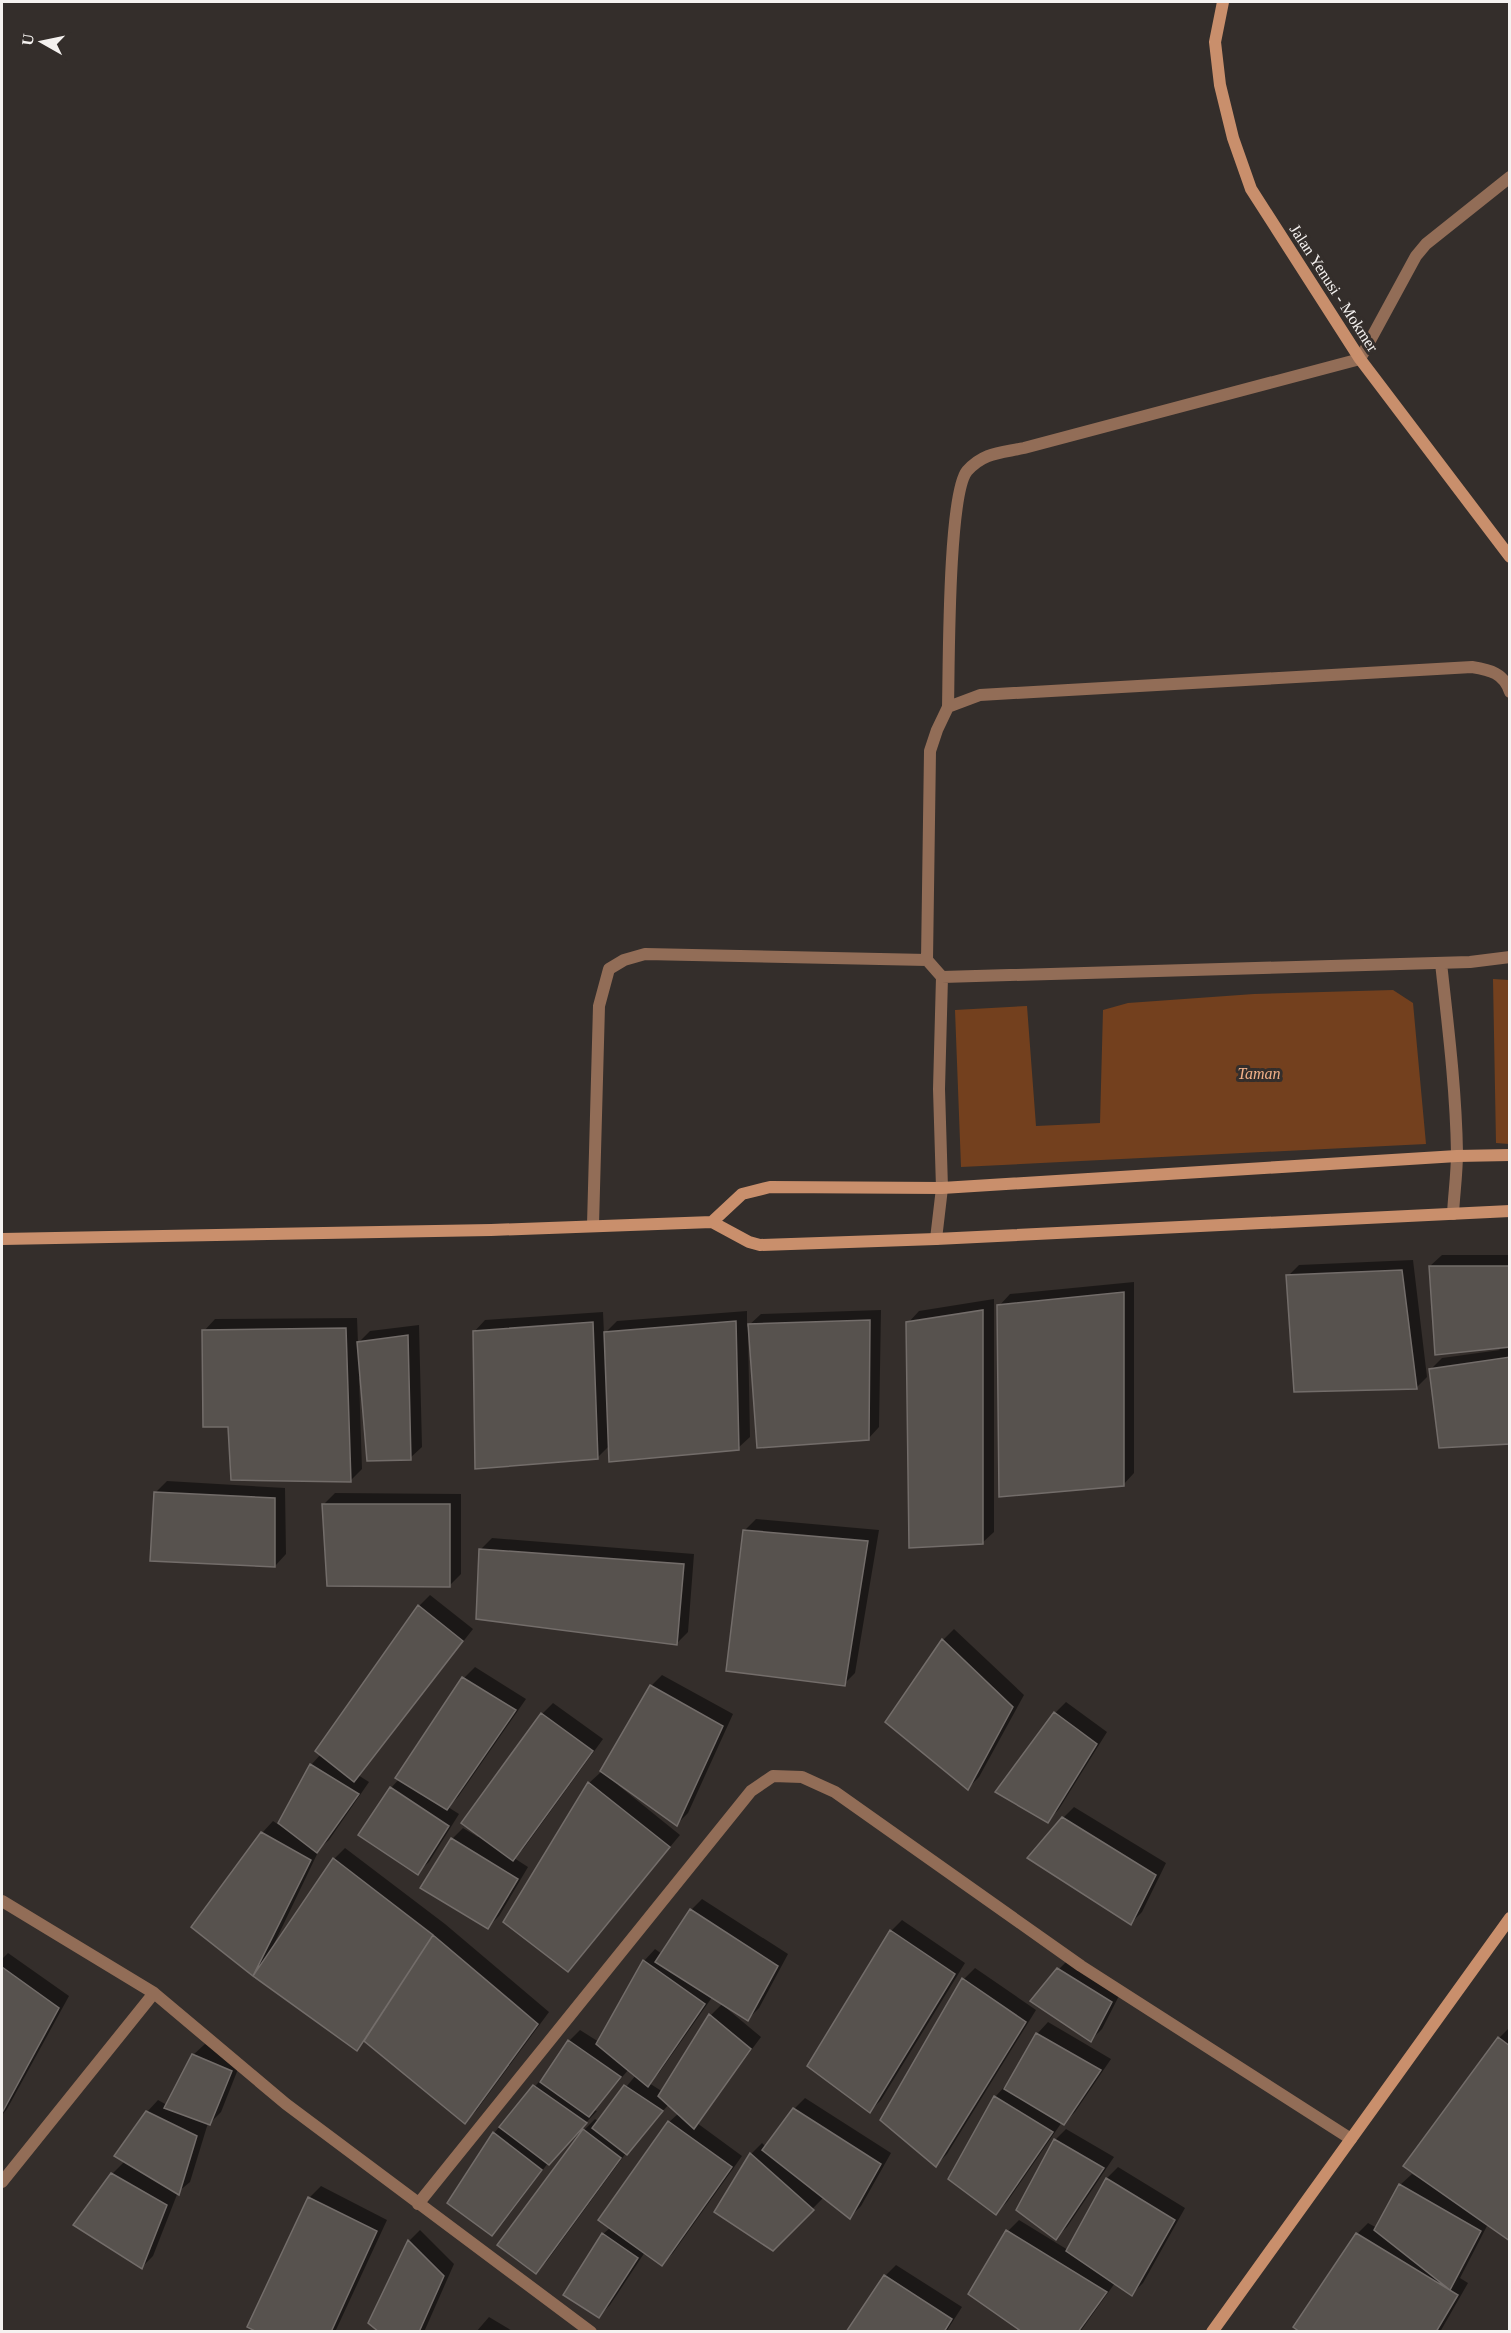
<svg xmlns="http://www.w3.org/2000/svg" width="1511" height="2333" viewBox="0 0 1511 2333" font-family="Georgia,serif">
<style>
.green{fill:#73401e}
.shadow{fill:#0007;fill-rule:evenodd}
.building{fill:#57524e;stroke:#736d6a;stroke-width:1.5}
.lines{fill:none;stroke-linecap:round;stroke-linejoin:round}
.service{stroke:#926d57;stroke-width:12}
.minor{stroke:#926d57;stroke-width:12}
.secondary{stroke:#c98f6c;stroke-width:12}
.labels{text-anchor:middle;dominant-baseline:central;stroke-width:6;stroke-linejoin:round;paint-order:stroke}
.street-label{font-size:16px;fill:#f5f2f0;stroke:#342e2b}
.park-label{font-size:16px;font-style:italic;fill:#f1b088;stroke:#342e2b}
</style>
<rect width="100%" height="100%" fill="#342e2b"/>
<path class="green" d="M1493,979L1509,980V1144L1496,1143Z
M1393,990L1413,1003L1426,1144L961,1167L955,1010L1027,1006L1036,1126L1100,1123L1103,1010L1128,1003L1254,994Z"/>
<path class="shadow" d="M1442,1255H1510V1443L1431,1369L1442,1358L1500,1350L1430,1266Z
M1413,1260L1427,1377L1416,1388L1288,1276L1299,1265Z
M1134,1282V1473L1123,1485L999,1306L1010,1294Z
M994,1299V1532L982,1543L908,1323L919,1311Z
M881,1310L879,1427L868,1439L750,1333H748L750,1437L738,1448L610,1445L597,1458L474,1332L485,1320L603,1312L604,1334L617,1321L747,1311V1327L761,1314Z
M357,1318L358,1343L370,1331L419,1325L422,1447L410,1458L362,1377L359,1378L362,1469L351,1480L229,1426L204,1331L215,1319Z
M167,1481L285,1488L286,1554L275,1566L155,1493Z
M335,1493L461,1494V1574L450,1585L324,1504Z
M756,1519L879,1530L855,1673L844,1684L745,1530Z
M492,1538L694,1554L688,1632L677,1643L480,1550Z
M430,1595L473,1629L358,1775L369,1782L329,1840L320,1848L274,1944L275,1945L334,1859L345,1848L445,1924L549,2012L476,2111L465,2122L365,2040L356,2049L254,1975L193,1927L262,1833L273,1821L279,1825L311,1765L321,1754L419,1606Z
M954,1629L1024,1695L979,1777L968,1788L887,1722L943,1640Z
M475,1667L526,1699L458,1797L448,1807L459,1814L429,1862L417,1873L360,1835L391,1788L399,1779L464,1678Z
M662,1675L733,1714L688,1813L677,1824L619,1783L618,1785L680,1835L567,1970L505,1921L589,1783L601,1772L651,1686Z
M1066,1702L1107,1732L1059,1809L1048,1821L997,1791L1055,1713Z
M553,1703L603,1739L524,1848L514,1858L528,1867L499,1916L488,1927L452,1839L463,1828L478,1837L542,1714Z
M1074,1807L1166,1863L1142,1912L1131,1923L1063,1818Z
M702,1899L788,1954L759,2008L748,2019L726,2005L725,2007L761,2037L697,2123L742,2156L673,2253L662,2264L645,2252L610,2305L599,2316L603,2234L611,2227L669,2122L679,2113L669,2104L626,2153L547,2261L536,2272L584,2130L595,2119L598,2121L636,2075L629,2069L594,2110L597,2111L548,2163L503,2223L492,2235L494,2133L545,2075L569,2041L580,2030L599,2042L644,1961L655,1949L662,1954L691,1910ZM713,1996L723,2003L711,2015L663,2092L649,2083L659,2073Z
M902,1920L965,1963L881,2100L870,2111L891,1931Z
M8,1953L69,1996L7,2109L2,2115V1959Z
M1070,1958L1122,1990L1102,2029L1091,2040L1059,1969Z
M975,1968L1036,2010L947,2154L936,2165L964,1979Z
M1048,2022L1111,2059L1075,2112L1064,2123L1062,2122L1007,2202L996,2213L950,2178L995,2097L1006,2085L1037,2034Z
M1510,2027V2239L1488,2224L1460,2278L1468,2283L1440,2332H1302L1357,2234L1368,2223L1377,2228L1400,2185L1412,2174L1419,2178L1499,2038Z
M205,2044L242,2059L221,2112L210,2123H208L190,2182L178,2192L153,2256L142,2267L112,2174L125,2161L147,2112L158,2100L167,2105L193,2055Z
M805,2098L891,2153L861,2206L850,2217L824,2197L773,2249L751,2154L762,2143L766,2147L794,2109Z
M1066,2129L1114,2157L1067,2227L1056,2238L1055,2140Z
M1118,2167L1185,2208L1143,2283L1132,2294L1115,2283L1080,2332H1025L970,2294L1008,2231L1019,2220L1068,2250L1107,2178Z
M321,2186L387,2220L335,2332H261L249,2327L310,2197Z
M420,2230L454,2264L424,2332H381L370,2323L409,2241Z
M896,2265L962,2307L946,2332H848L885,2276Z
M489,2317L514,2332H476Z"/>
<path class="building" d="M1429,1266H1510V1347L1435,1355Z
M1402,1270L1417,1389L1294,1392L1286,1275Z
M1124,1292V1486L999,1497L997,1305Z
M983,1310V1544L909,1548L906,1322Z
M870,1320L869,1440L757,1448L748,1324Z
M736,1321L739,1450L609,1462L604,1332Z
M593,1322L598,1459L475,1469L473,1331Z
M346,1328L351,1482L231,1480L228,1427H203L202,1330Z
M408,1335L411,1460L367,1461L357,1342Z
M1510,1357V1444L1439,1448L1429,1369Z
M154,1492L275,1498V1567L150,1561Z
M322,1504H450V1587L327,1586Z
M743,1530L868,1541L845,1686L726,1671Z
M479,1549L684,1564L677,1645L476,1619Z
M418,1605L463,1641L354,1782L315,1751Z
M942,1639L1013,1707L968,1790L885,1722Z
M462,1677L516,1710L447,1810L395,1778Z
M650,1685L723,1726L677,1826L600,1771Z
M1054,1712L1097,1744L1048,1823L995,1792Z
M541,1713L593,1751L513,1861L461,1823Z
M310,1764L359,1794L317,1853L278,1823Z
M588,1782L670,1847L568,1972L503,1922Z
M390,1787L449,1826L418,1875L358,1835Z
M1062,1817L1156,1875L1131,1925L1027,1858Z
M261,1832L311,1860L253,1976L191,1927Z
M451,1838L518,1879L488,1929L420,1888Z
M333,1858L433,1935L357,2051L253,1976Z
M690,1909L778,1966L748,2021L655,1962Z
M890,1930L955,1974L870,2113L807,2066Z
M433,1935L538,2024L465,2124L364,2041Z
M643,1960L705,2004L648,2087L596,2044Z
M2,1967L59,2008L2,2113Z
M1057,1968L1112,2002L1091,2042L1030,2001Z
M962,1978L1026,2022L936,2167L880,2120Z
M709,2014L751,2049L694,2129L658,2096Z
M1036,2033L1101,2070L1064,2125L1004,2089Z
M1498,2037L1510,2046V2241L1403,2166Z
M568,2040L621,2077L589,2117L540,2082Z
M192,2054L232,2071L210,2125L164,2108Z
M533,2085L587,2123L549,2165L499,2127Z
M624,2085L663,2111L627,2155L592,2128Z
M994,2096L1053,2132L996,2215L948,2179Z
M793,2108L881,2164L850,2219L762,2150Z
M146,2111L197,2136L179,2195L114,2156Z
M668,2121L732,2167L662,2266L598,2220Z
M583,2129L621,2158L536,2274L497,2245Z
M493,2132L542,2170L492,2236L447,2203Z
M1054,2139L1104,2168L1056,2240L1016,2210Z
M750,2153L814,2210L773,2251L714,2212Z
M111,2173L167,2205L142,2269L73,2225Z
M1106,2178L1175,2220L1132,2296L1066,2251Z
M1399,2184L1481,2231L1450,2290L1374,2230Z
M308,2197L377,2231L331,2332H257L247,2327Z
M1006,2230L1107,2292L1078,2332H1022L968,2294Z
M602,2233L638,2258L599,2318L563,2295Z
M1356,2233L1458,2295L1436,2332H1300L1293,2327Z
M408,2240L444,2276L419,2332H379L368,2323Z
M884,2275L952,2319L944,2332H846Z"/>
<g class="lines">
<path class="service" d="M948,707C949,667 948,495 967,471C984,452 1001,453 1024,448L1360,359L1416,256L1426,244L1510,177
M927,960L930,751L937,730L948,707L980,695L1472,667C1490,670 1504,673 1510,692
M1441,963C1448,1026 1456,1090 1457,1153C1457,1173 1454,1194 1453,1214
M942,977L1470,962L1510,957
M593,1225L599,1006L609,969L624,960L645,954L927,960L942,977L939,1089L942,1188L936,1239"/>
<path class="minor" d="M2,1901L154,1993
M2,2182L154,1993L286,2104L591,2332
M418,2204L751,1791L773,1776L802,1777L835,1792L1081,1966L1351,2139"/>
<path class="secondary" d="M1223,2L1215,42L1220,85L1233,138L1251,189L1360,359L1510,557
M712,1222L742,1194L770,1187L942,1188L1457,1156L1510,1155
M2,1239L491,1230L712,1222L749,1242L760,1245L936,1239L1510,1211
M1212,2332L1510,1918"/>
</g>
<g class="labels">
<g class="street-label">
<text transform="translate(1334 288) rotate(57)">Jalan Yenusi - Mokmer</text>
</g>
<g class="park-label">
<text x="1259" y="1073">Taman</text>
</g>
</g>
<rect width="1511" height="2333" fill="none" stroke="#f5f2f0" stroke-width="6"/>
<g transform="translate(42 42) rotate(279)" stroke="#342e2b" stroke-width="4.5" paint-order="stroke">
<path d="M0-4.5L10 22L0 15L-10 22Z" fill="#f5f2f0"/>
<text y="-9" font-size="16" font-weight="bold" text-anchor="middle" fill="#f5f2f0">U</text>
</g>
</svg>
